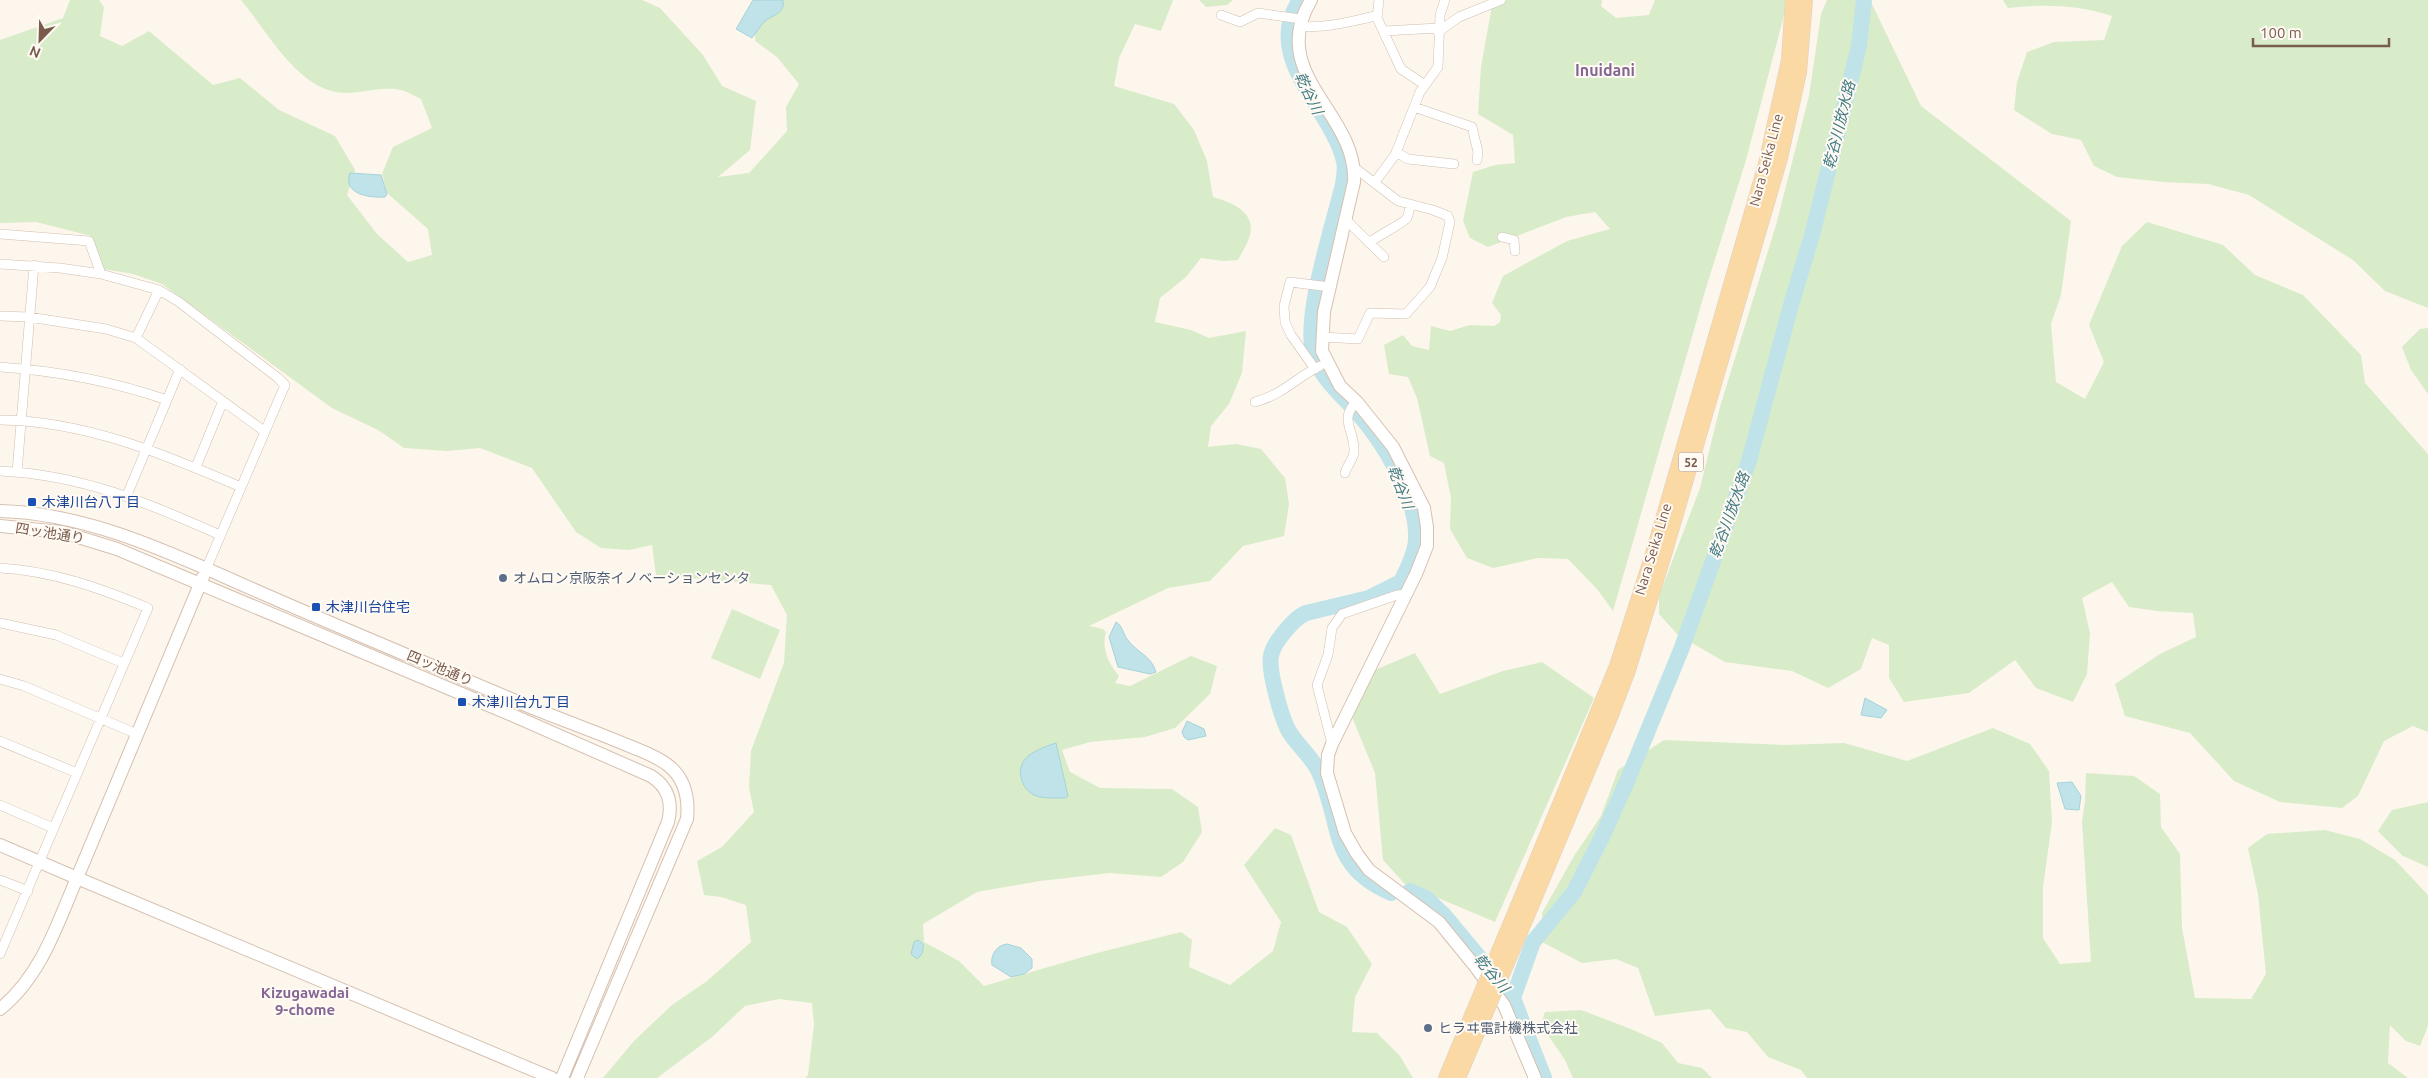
<svg xmlns="http://www.w3.org/2000/svg" width="2428" height="1078" viewBox="0 0 2428 1078" font-family="Ubuntu,'Noto Sans JP',sans-serif">
<style>
.green{fill:#d8ecc9}
.water{fill:#bfe3e8;stroke:#a5d3da}
.lines{fill:none;stroke-linecap:round;stroke-linejoin:round}
.river{stroke:#bfe3e8;stroke-width:16}
.street-casing{stroke:#d1beb0;stroke-width:10}
.secondary-casing{stroke:#d6c0b0;stroke-width:14}
.primary-casing{stroke:#dad1cd;stroke-width:16}
.street{stroke:#fff;stroke-width:9}
.secondary{stroke:#fff;stroke-width:12}
.primary{stroke:#fbd9a5;stroke-width:15}
.primary-bridge-casing{stroke:#dad1cd;stroke-width:16;stroke-linecap:butt}
.primary-bridge{stroke:#fbd9a5;stroke-width:15}
.transit-dot{fill:#1a4fb4;stroke:#fffaf3;stroke-width:2}
.service-dot{fill:#5c6f8a;stroke:#fffaf3;stroke-width:2}
.labels{text-anchor:middle;dominant-baseline:central;stroke-width:4;stroke-linejoin:round;paint-order:stroke}
.shield{fill:#fffaf3;stroke:#a28b7f;stroke-width:1}
.shield-label{font-size:12px;font-weight:bold;fill:#7a5c4d}
.street-label{font-size:14px;fill:#7a5c4d;stroke:#fffaf3}
.transit-label{font-size:14px;fill:#164399;stroke:#fffaf3;text-anchor:start}
.service-label{font-size:14px;fill:#4e5e75;stroke:#fffaf3;text-anchor:start}
.water-label{font-size:15px;font-style:italic;fill:#437c86;stroke:#fffaf3}
.neighbourhood-label{font-size:15px;font-weight:bold;fill:#846695;stroke:#fffaf3}
.quarter-label{font-size:16px;font-weight:bold;fill:#846695;stroke:#fffaf3}
</style>
<rect width="100%" height="100%" fill="#fdf6ec"/>
<path class="green" d="M70,0H99L104,7L100,36L122,46L149,31L213,85L240,78L279,110L335,136L355,170L347,195L377,234L408,262L432,255L428,229L387,193L382,174L393,147L432,128L421,99C414,96 407,91 400,90C384,86 363,93 346,93C299,93 268,32 241,0H642L660,8L703,55L722,86L756,101L750,150L718,177L749,173L787,131L786,107L799,84L777,57L755,41L756,22L773,0H1173L1161,31L1135,24L1119,58L1114,86L1174,104L1194,130L1207,161L1213,197C1230,202 1256,211 1250,235C1248,243 1242,252 1238,260L1223,261L1201,258L1186,277L1160,298L1155,322L1191,330L1209,338L1246,331L1242,373L1229,404L1211,426L1208,447L1236,444L1261,449L1285,478L1289,504L1284,536L1243,546L1210,581L1168,588L1089,626L1103,629L1106,632C1101,649 1109,664 1119,676L1115,683L1130,686L1191,656L1217,666L1210,694L1175,728L1145,737L1090,742L1062,750L1070,772L1100,788L1172,789L1198,807L1202,832L1183,862L1161,877L1110,873L1040,881L977,892L923,924L924,942L959,961L984,986L1093,954L1181,932L1192,940L1189,967L1230,985L1273,951L1281,922L1244,865L1275,828L1291,835L1319,912L1347,927L1372,964L1355,997L1352,1032L1377,1033L1400,1056L1413,1078H805L808,1075L814,1025L812,1003L779,999L745,1006L712,1037L657,1078H603L634,1041L672,1005L707,981L751,942L746,905L721,897L704,895L697,861L722,847L754,812L749,788L751,751L784,663L787,615L771,585L656,575L652,545L629,550L601,548L576,532L532,468L480,448L447,451L404,448L378,430L332,408L162,284L133,274L104,269L91,236L36,222L0,223V40L63,18Z
M1199,0H1233L1227,5L1206,7Z
M1493,0H1602L1601,6L1616,18L1649,15L1655,0H1788L1746,160L1706,288L1613,611L1597,589L1568,559L1538,558L1493,568L1467,558L1450,529L1451,498L1444,463L1430,456L1417,398L1408,377L1389,374L1384,345L1403,335L1412,346L1429,350L1431,326L1450,331L1470,325L1494,326L1500,322L1501,315L1492,303L1503,276L1567,241L1610,229L1595,212L1566,217L1488,247L1470,238L1463,221L1473,172L1495,165L1515,163L1513,135L1478,114L1481,67Z
M1827,0H1870L1921,106L2071,221L2061,295L2051,324L2056,382L2085,399L2104,362L2089,325L2122,246L2147,222L2223,245L2255,275L2303,295L2361,355L2365,383L2428,454V732L2413,726L2384,741L2358,796L2342,808L2280,802L2234,781L2190,733L2125,716L2115,684L2160,654L2196,637L2193,613L2157,611L2129,607L2112,582L2082,598L2090,633L2087,674L2073,702L2036,688L2015,660L1969,693L1904,702L1889,678V645L1872,638L1861,669L1828,688L1792,671L1725,662L1678,635L1659,614V596L1700,488L1720,407L1776,225L1809,96L1821,14Z
M2003,0H2428V308L2385,291L2353,260L2249,195L2208,184L2164,182L2117,177L2094,166L2081,140L2052,134L2014,110L2017,82L2027,52L2054,42L2104,40L2112,16C2079,5 2043,4 2008,8Z
M2428,328V394L2411,370L2402,347L2420,329Z
M732,609L780,630L760,679L711,658Z
M1415,653L1440,694L1503,671L1542,662L1594,698L1495,922L1405,884L1383,860L1375,773L1352,717L1375,670Z
M1993,728L2030,744L2049,771L2052,822L2043,887V938L2060,964L2091,962L2082,821L2085,801L2086,773L2134,776L2160,794L2161,827L2180,854L2182,928L2195,998L2251,999L2266,974L2258,894L2248,848L2267,834L2325,830L2360,839L2395,860L2428,895V1026L2420,1046L2406,1041L2390,1025L2388,1063L2408,1078H1807L1801,1070L1768,1057L1747,1032L1726,1028L1710,1009L1655,1016L1638,968L1616,959L1582,963L1542,942V913L1574,856L1601,816L1618,770L1664,740L1785,745L1844,743L1907,761Z
M2428,802V867L2403,856L2378,831L2392,810Z
M1581,1010L1631,1029L1662,1043L1678,1063L1702,1068L1712,1078H1573L1565,1060L1541,1025L1545,1012Z"/>
<path class="water" d="M753,0H783C785,14 774,14 765,21C760,26 756,33 752,38L736,29Z
M350,173L381,175L387,194L385,197C371,198 342,195 350,173Z
M1116,622C1122,625 1123,633 1127,639C1137,653 1151,655 1156,672L1150,674L1118,667L1109,637Z
M1865,698L1887,710L1881,718L1861,715Z
M1187,721L1204,729L1206,736L1188,740L1184,737L1182,732Z
M1056,743L1068,796L1065,798C1055,798 1043,799 1034,795C1028,792 1024,787 1022,781C1014,757 1038,749 1056,743Z
M2072,782L2081,796L2079,810L2065,809L2057,783Z
M918,940L923,944C924,950 922,955 917,959L911,954L914,942Z
M1007,944L1021,948L1032,959V968L1024,974L1011,977L992,965C990,955 997,945 1007,944Z"/>
<g class="lines">
<path class="river" d="M1300,0C1261,57 1332,109 1344,161C1346,168 1344,177 1343,184C1333,226 1304,313 1313,352C1319,376 1339,393 1355,410C1382,440 1418,497 1416,539C1416,553 1407,569 1401,582L1369,598L1306,613C1294,618 1273,643 1271,656C1268,670 1282,721 1290,733C1299,747 1312,757 1319,772C1343,824 1328,866 1391,893
M1410,891L1426,898L1444,915L1513,998L1544,1078
M1513,998L1533,942L1574,892L1602,837L1628,779L1681,650L1749,461L1791,305L1812,235L1837,135L1859,46L1864,0"/>
<defs>
<path id="street" d="M1379,0L1377,18L1401,69L1425,85
M1221,15L1240,22L1258,13L1301,19
M1299,26C1325,29 1351,21 1376,16
M1384,31L1438,28
M1438,32L1459,17L1501,0
M1414,107L1472,127L1478,152L1477,160
M1396,152L1408,159L1454,164
M1375,182L1395,155L1420,92L1438,67L1440,15L1445,0
M1345,219L1384,257
M0,234L89,241L101,274
M1502,237L1514,240L1515,251
M1369,243C1377,236 1404,223 1407,218C1409,214 1409,210 1410,206
M0,264L60,268L101,274L159,290L179,302L278,378L285,385L207,567
M0,316L29,317L106,329L136,338L264,431
M1322,337L1358,339L1370,313L1406,314L1430,287L1442,258L1450,222L1448,216L1433,210L1398,201L1355,168
M136,338L159,290
M0,367C58,371 112,381 167,400
M1315,369L1291,335L1285,322L1284,306L1290,282L1330,287
M1255,402C1284,394 1295,378 1320,366
M0,420C86,421 163,454 241,487
M196,467L223,401
M0,471C82,475 146,502 220,535
M17,472L34,265
M1345,473C1347,465 1354,459 1354,451C1355,431 1338,418 1357,402
M127,495L180,369
M0,568C53,571 100,588 148,608L0,954
M0,623L56,635L123,663
M0,679L24,686L137,734
M0,741L77,773
M1332,744L1317,685L1328,655L1332,628L1342,614L1397,595L1407,594
M0,805L53,828
M0,880L28,891"/>
<path id="secondary" d="M1311,0C1266,75 1358,113 1354,182L1324,312L1322,351L1340,386L1357,402L1393,447L1424,508L1427,527V546L1416,574L1332,744L1328,755L1327,773L1345,833L1357,854L1369,870L1439,922L1474,965L1504,1005L1535,1078
M0,511C79,513 153,545 223,576C321,620 420,660 518,702C554,717 591,730 627,745C641,751 657,756 669,766C685,779 689,799 687,819L577,1078
M0,526L62,532L117,549L512,715L651,776C668,787 673,802 668,822L562,1078
M0,845L77,878L203,577
M0,1009C41,976 57,925 77,878L552,1078"/>
<path id="primary" d="M1518,906L1617,666L1653,554L1766,164L1789,60L1793,0
M1529,911L1611,715L1627,673L1665,551L1780,158L1799,72L1805,0
M1446,1078L1476,1006
M1458,1078L1485,1014"/>
</defs>
<use href="#street" class="street-casing"/>
<use href="#secondary" class="secondary-casing"/>
<use href="#primary" class="primary-casing"/>
<use href="#street" class="street"/>
<use href="#secondary" class="secondary"/>
<use href="#primary" class="primary"/>
<defs>
<path id="primary-bridge" d="M1476,1006L1518,906
M1485,1014L1529,911"/>
</defs>
<use href="#primary-bridge" class="primary-bridge-casing"/>
<use href="#primary-bridge" class="primary-bridge"/>
</g>
<g class="transit-dot">
<rect x="27" y="497" width="10" height="10" rx="2.5"/>
<rect x="311" y="602" width="10" height="10" rx="2.5"/>
<rect x="457" y="697" width="10" height="10" rx="2.5"/>
</g>
<g class="service-dot">
<circle cx="503" cy="578" r="5"/>
<circle cx="1428" cy="1028" r="5"/>
</g>
<g class="labels">
<rect class="shield" x="1678.5" y="452.5" width="25" height="19" rx="4"/>
<g class="shield-label">
<text x="1691" y="462">52</text>
</g>
<g class="street-label">
<text transform="translate(1766 160) rotate(-75)">Nara Seika Line</text>
<text transform="translate(50 533) rotate(9)">四ッ池通り</text>
<text transform="translate(1653 549) rotate(-73)">Nara Seika Line</text>
<text transform="translate(440 668) rotate(23)">四ッ池通り</text>
</g>
<g class="transit-label">
<text x="42" y="502">木津川台八丁目</text>
<text x="326" y="607">木津川台住宅</text>
<text x="472" y="702">木津川台九丁目</text>
</g>
<g class="service-label">
<text x="513" y="578">オムロン京阪奈イノベーションセンタ</text>
<text x="1438" y="1028">ヒラヰ電計機株式会社</text>
</g>
<g class="water-label">
<text transform="translate(1309 93) rotate(64)">乾谷川</text>
<text transform="translate(1839 125) rotate(-76)">乾谷川放水路</text>
<text transform="translate(1401 487) rotate(69)">乾谷川</text>
<text transform="translate(1729 515) rotate(-70)">乾谷川放水路</text>
<text transform="translate(1492 973) rotate(50)">乾谷川</text>
</g>
<g class="neighbourhood-label">
<text x="305" y="992">Kizugawadai<tspan x="305" dy="17">9-chome</tspan></text>
</g>
<g class="quarter-label">
<text x="1605" y="70">Inuidani</text>
</g>
</g>
<g transform="translate(40 40) rotate(203)" stroke="#fffaf3" stroke-width="4" paint-order="stroke">
<path d="M0-4L9 19L0 12L-9 19Z" fill="#7a5c4d"/>
<text y="-8" font-size="14" font-weight="bold" text-anchor="middle" fill="#7a5c4d">N</text>
</g>
<path d="M2253 38v8h136v-8" fill="none" stroke="#7a5c4d" stroke-width="2.5"/>
<text x="2260" y="38" font-size="15" fill="#7a5c4d" stroke="#fffaf3" stroke-width="4" paint-order="stroke">100 m</text>
</svg>
